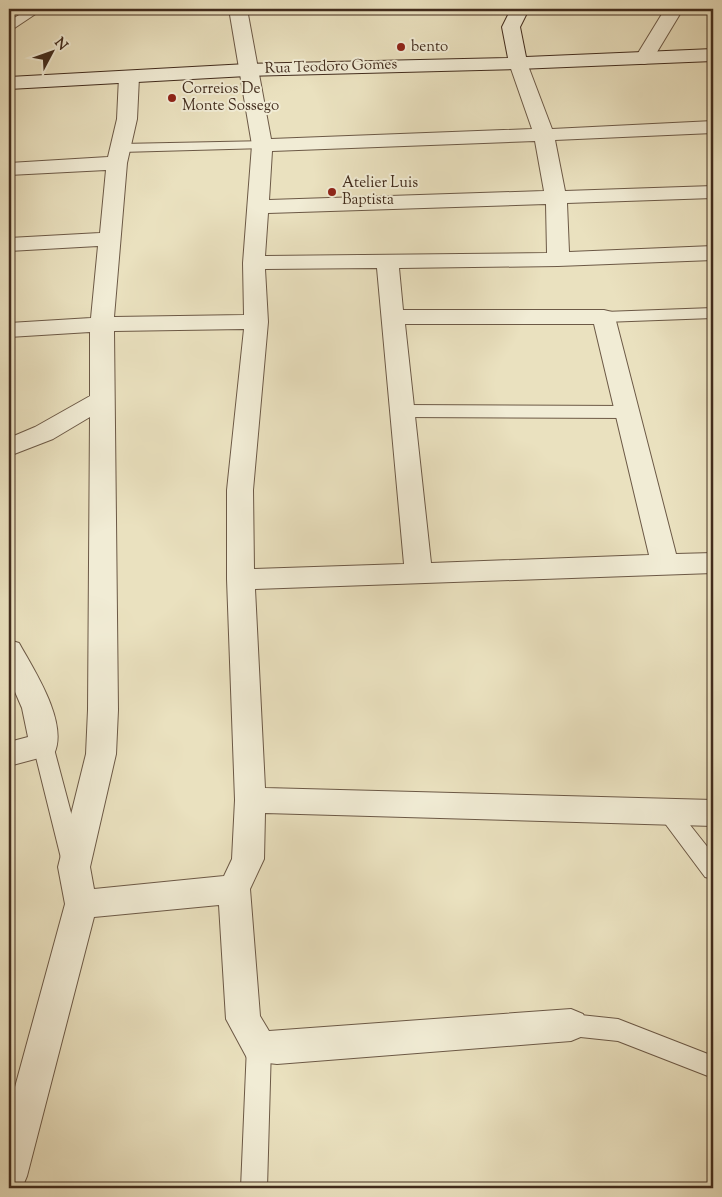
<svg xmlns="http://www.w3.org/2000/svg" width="722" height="1197" viewBox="0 0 722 1197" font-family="'Sorts Mill Goudy',serif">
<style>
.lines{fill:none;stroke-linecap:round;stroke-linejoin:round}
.lane-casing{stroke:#6c5946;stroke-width:2}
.street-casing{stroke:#6c5946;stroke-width:2}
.secondary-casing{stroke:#422c1d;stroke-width:2}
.lane{fill:#f1ecd5;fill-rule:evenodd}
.street{fill:#f1ecd5;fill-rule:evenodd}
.secondary{fill:#f1ecd5;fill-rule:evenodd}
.poi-dot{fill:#8f2418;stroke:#f1ecd5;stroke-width:2}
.labels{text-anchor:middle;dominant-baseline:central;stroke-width:4;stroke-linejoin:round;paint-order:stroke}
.far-poi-label{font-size:15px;fill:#422c1d;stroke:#f1ecd5;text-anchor:start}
.far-street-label{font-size:15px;fill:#422c1d;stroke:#f1ecd5}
</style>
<rect width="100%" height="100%" fill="#eae1bf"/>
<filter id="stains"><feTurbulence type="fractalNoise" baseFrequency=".004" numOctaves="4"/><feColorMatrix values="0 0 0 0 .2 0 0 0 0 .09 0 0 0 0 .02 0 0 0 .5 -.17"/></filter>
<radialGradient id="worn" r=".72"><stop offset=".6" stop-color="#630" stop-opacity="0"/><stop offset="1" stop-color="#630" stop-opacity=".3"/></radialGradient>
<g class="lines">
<defs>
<path id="lane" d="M29,9H43L13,29L9,30V21Z
M499,9H525L526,10C520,16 505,15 499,9Z
M262,141L269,145L267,148L121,152L114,148L121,144Z
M713,308V318L604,322L598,320L596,317L598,314L604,312Z
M402,405L627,406L633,408L635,412L633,416L627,418L402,417L396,415L394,411L396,407Z
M43,737L50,739L53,745L83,858L80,865L72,867L64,865L61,858L33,745L36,739Z
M668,803L675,806L713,854V879L705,877L661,818L657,812L661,806Z
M571,1014L618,1019L713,1056V1078L618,1041L571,1036L563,1033L559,1025L563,1017Z
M259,1035L267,1038L271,1046L267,1188H241L247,1046L251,1038Z"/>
<path id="street" d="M229,9H247L271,139L532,129L509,63L511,59L518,57L525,59L527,63L552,129L713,121V133L555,140L565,191L713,186V198L567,203L569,252L713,246V260L558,266L399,268L403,310H604L612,312L615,317L676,554L713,553V573L255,589L265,788L713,800V826L265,813L264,859L250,889L260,1016L269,1031L571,1009L583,1014L588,1025L583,1036L571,1041L277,1064L259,1062L247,1058L226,1019L219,905L94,917L27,1176L22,1188H9V1109L65,904L58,867L86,754L88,710L90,417L53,439L9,456V438L35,427L90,396V332L9,337V323L91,318L98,246L9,251V238L100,233L106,170L9,175V163L108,157L117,119L119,77L122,73L129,71L136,73L139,77L137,119L127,163L114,317L244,315L243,263L252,145ZM535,141L544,191L269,200L272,151ZM546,204L547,253L265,256L268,213ZM377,268L404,564L254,569L253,490L268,322L265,269ZM405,324H594L649,555L431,563ZM244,329L227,490V579L235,800L232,859L224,876L94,889L90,867L116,754L118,710L114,331Z
M665,9H683L651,62L644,64L637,62L635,58Z
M9,640L19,643C34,670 69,723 54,754L9,766V742L28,737L22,708L9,678Z"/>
<path id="secondary" d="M511,9H529L520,27L526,57L713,49V61L518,69L247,76L9,89V77L247,64L508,58L502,27Z"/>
</defs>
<use href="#lane" class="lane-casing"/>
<use href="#street" class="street-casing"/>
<use href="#secondary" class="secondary-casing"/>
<use href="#lane" class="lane"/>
<use href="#street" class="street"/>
<use href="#secondary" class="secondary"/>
</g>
<g class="poi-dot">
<circle cx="401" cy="47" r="5"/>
<circle cx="172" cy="98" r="5"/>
<circle cx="332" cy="192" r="5"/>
</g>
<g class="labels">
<g class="far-poi-label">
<text x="411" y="47">bento</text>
<text x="182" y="89">Correios De<tspan x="182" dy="17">Monte Sossego</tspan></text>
<text x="342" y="183">Atelier Luis<tspan x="342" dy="17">Baptista</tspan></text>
</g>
<g class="far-street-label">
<text transform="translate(331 67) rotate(-2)">Rua Teodoro Gomes</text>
</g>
</g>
<rect width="722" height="1197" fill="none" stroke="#eae1bf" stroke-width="30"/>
<rect x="10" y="10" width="702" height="1177" fill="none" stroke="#422c1d" stroke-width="2.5"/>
<rect x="15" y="15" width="692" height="1167" fill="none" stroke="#422c1d"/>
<g transform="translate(52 52) rotate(49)" stroke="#f1ecd5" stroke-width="4" paint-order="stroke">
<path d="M0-4L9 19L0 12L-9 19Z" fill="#422c1d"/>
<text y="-8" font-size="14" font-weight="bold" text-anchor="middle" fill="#422c1d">N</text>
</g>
<rect width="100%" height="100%" filter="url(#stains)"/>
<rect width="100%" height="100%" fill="url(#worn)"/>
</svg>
